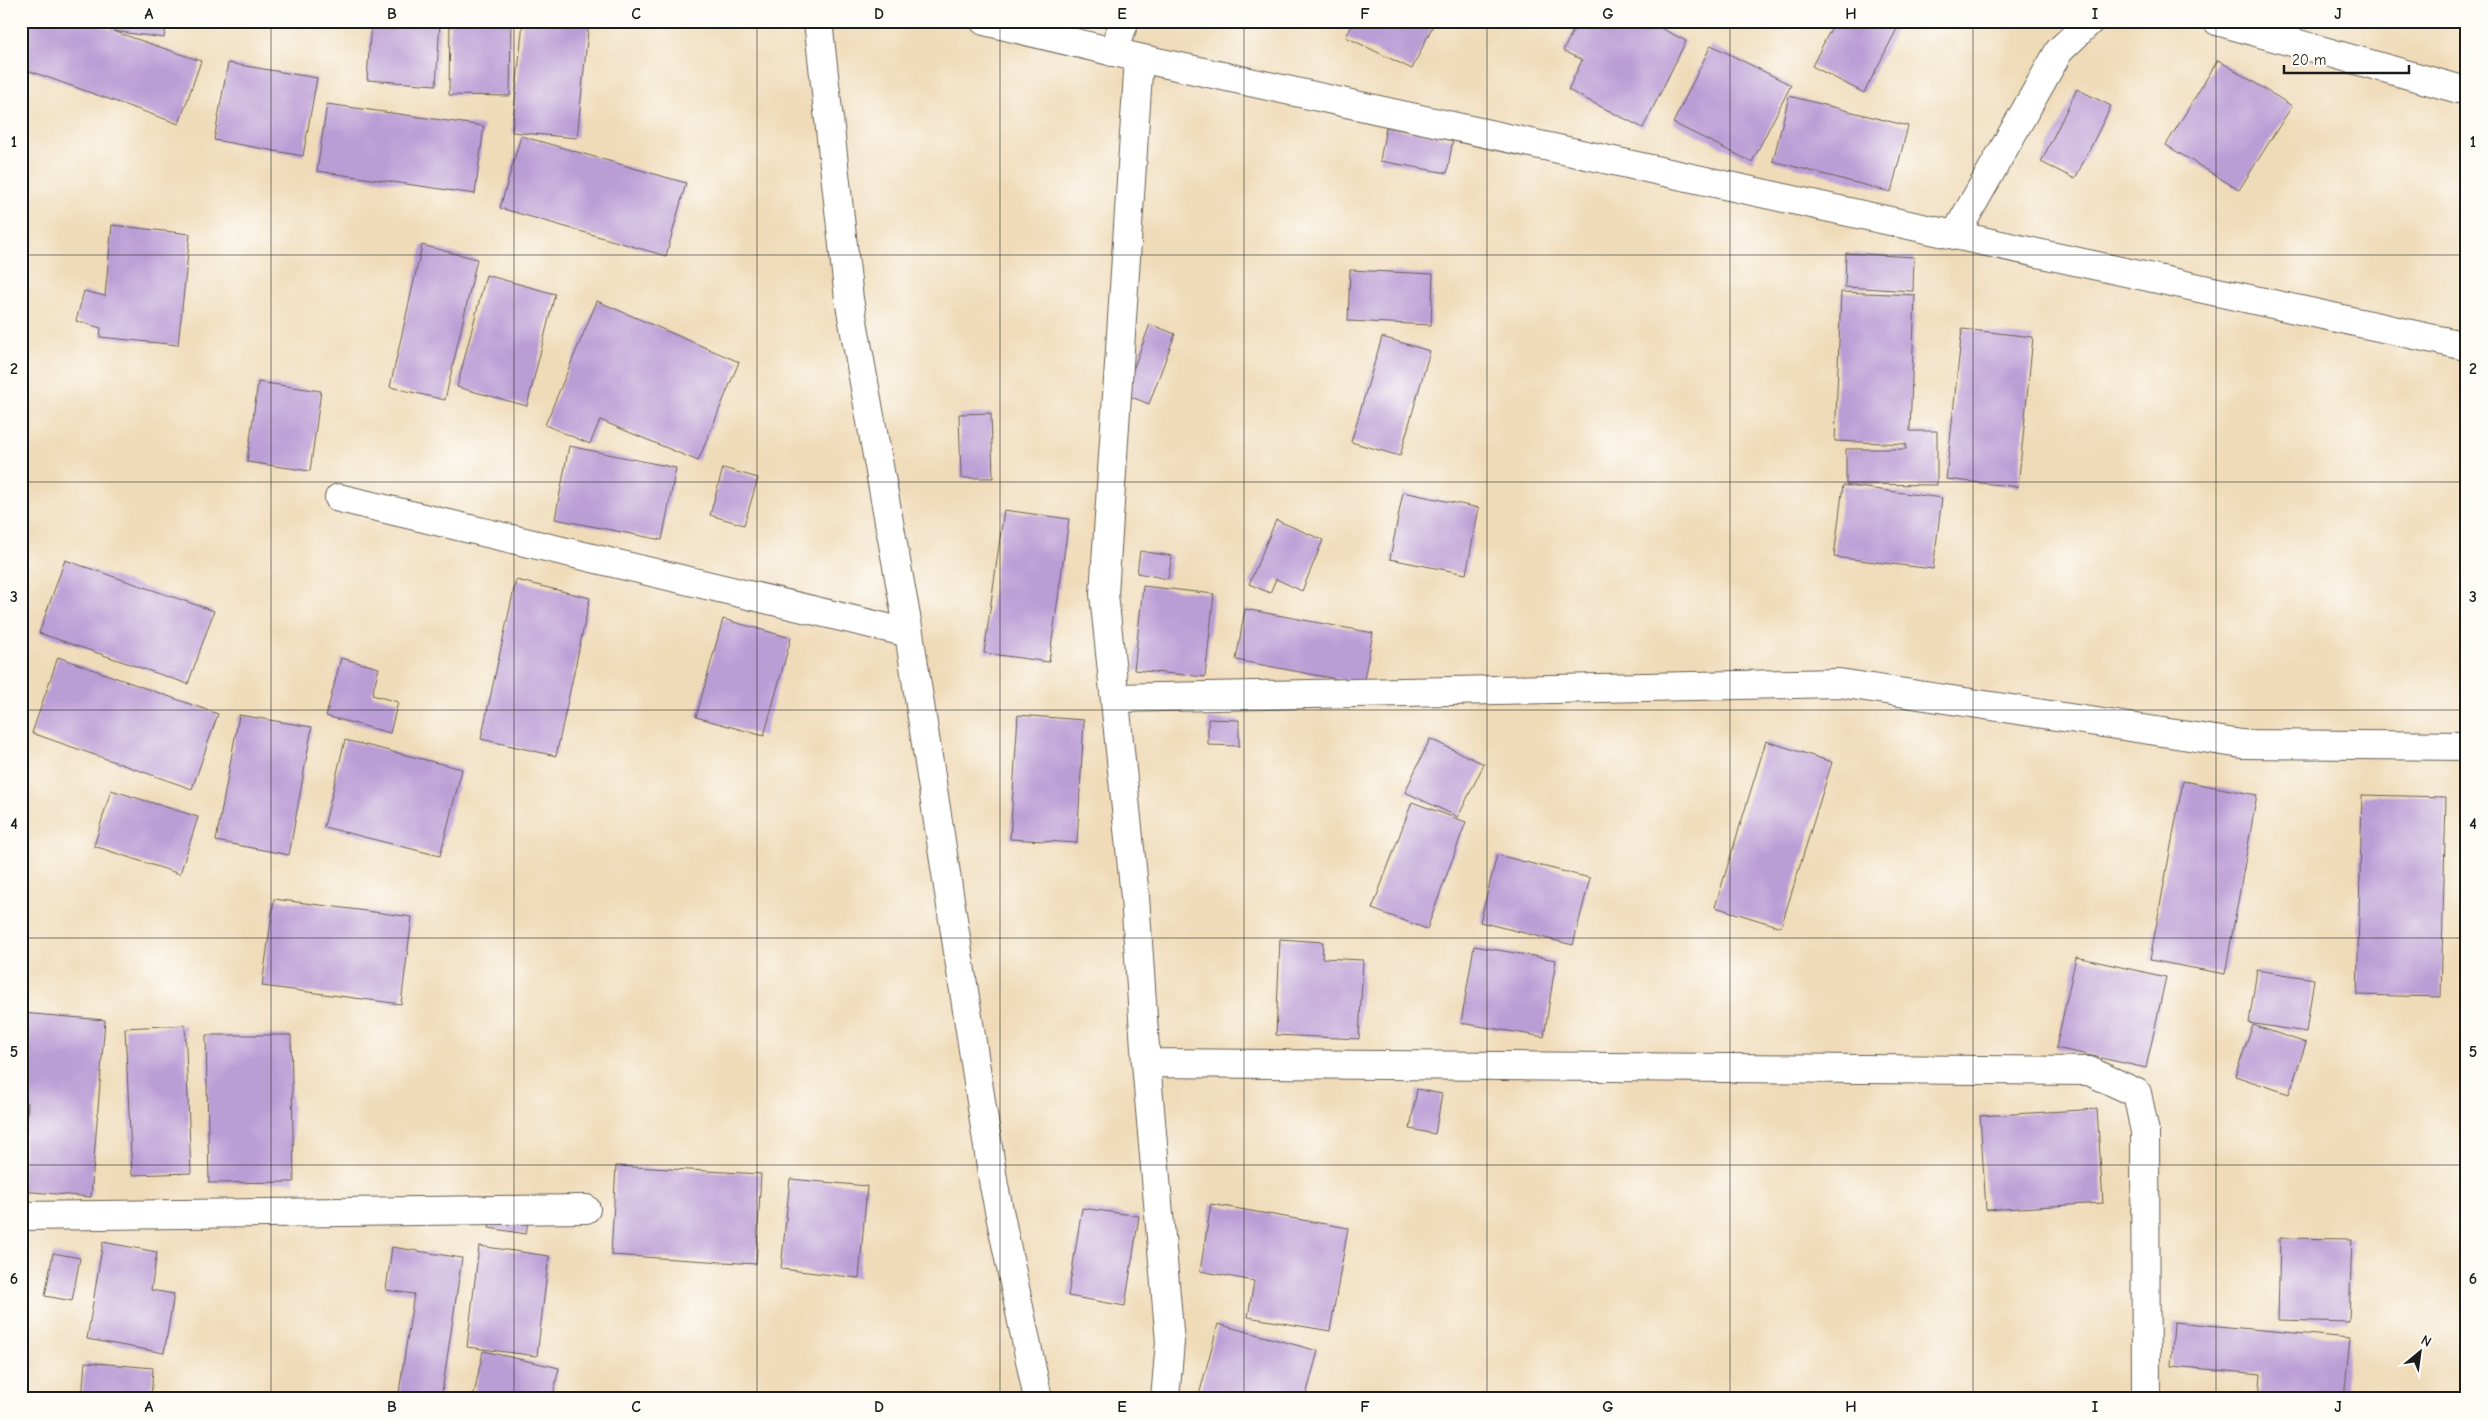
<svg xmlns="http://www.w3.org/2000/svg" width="2487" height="1420" viewBox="0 0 2487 1420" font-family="'Comic Neue',sans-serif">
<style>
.building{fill:#bb9dd5}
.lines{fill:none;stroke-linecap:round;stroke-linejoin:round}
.minor-casing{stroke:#665f53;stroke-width:30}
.minor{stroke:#fff;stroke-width:28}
.grid{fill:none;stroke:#1c1c1c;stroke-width:1;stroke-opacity:0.55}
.neatline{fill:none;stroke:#1c1c1c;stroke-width:2}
.grid-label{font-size:16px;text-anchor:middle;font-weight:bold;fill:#1c1c1c}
</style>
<rect width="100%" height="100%" fill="#fdfcf7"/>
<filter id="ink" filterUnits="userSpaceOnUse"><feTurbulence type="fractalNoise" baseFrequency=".02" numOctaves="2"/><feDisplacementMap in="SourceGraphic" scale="10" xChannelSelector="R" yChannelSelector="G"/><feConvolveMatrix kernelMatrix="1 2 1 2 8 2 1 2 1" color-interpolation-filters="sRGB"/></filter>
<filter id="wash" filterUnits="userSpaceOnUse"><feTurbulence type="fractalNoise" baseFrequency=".0096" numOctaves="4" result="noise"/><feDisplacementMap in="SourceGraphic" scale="20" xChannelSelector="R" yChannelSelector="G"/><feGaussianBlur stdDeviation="1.12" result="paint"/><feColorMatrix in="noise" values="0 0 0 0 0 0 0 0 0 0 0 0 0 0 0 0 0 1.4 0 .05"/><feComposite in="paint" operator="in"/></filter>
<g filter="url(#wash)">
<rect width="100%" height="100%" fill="#f0dbb9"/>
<g id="blocks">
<path class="building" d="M21,21H87L111,30L112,21H167L164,38L113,31L201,61L179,124L21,68Z
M371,21H440L436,85L367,80Z
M450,21H511L510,96L449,95Z
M523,21H589L577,138L512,132Z
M1229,21H1250L1246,30Z
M1354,21H1435L1412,69L1346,37Z
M1578,21H1647L1686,41L1643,128L1568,90L1582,60L1563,51Z
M1835,21H1901L1864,93L1812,66Z
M1711,45L1791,85L1752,162L1673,123Z
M2218,60L2292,106L2239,190L2166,145Z
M228,63L317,78L303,156L214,140Z
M2077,89L2111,106L2075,179L2041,162Z
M1789,96L1908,126L1891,192L1773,161Z
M327,104L484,126L475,194L317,171Z
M1386,127L1453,139L1447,173L1380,161Z
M521,136L686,183L666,256L500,208Z
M112,225L190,234L178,345L100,337L101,328L76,321L84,291L105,296Z
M422,245L477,259L445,400L390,387Z
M1846,253L1914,257L1913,291L1845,287Z
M1350,270L1433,274L1431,325L1348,321Z
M486,275L555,294L527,406L457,387Z
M1841,292L1915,295L1910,431H1937V485L1846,484V449H1906V444L1835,441Z
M597,301L739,362L698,461L600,420L590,444L545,425Z
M1150,324L1175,334L1149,404L1124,394Z
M1962,329L2033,337L2018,487L1946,479Z
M1382,337L1430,351L1400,456L1351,442Z
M258,382L321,391L310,471L247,462Z
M991,413L993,478H961L959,414Z
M569,446L676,468L662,540L555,519Z
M723,468L758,478L744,525L710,515Z
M1843,485L1942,498L1933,569L1834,557Z
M1403,492L1479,508L1466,574L1390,559Z
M1004,510L1069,519L1049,662L984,653Z
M1276,520L1323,540L1302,591L1276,579L1270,593L1249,584Z
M1140,551L1172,556L1168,579L1137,573Z
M65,560L214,611L188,684L39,633Z
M516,580L590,598L556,756L481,739Z
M1143,586L1214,594L1205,677L1134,670Z
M1245,609L1373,633L1363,684L1236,660Z
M723,619L791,638L764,736L696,717Z
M58,657L218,714L192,789L32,733Z
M341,658L379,668L372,695L398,702L390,733L326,716Z
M239,715L312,727L289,855L216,841Z
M1018,715L1084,720L1077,843L1010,839Z
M1208,719L1239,720V746L1208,745Z
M1430,739L1484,764L1458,817L1405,792Z
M345,740L462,769L440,856L324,827Z
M1766,741L1832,762L1781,927L1715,907Z
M2183,781L2257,795L2225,974L2150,960Z
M111,790L198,817L180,874L94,846Z
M2362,795L2446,797L2441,997L2357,995Z
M1412,802L1466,822L1427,929L1372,909Z
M1497,855L1590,878L1573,945L1480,922Z
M274,899L412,917L401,1004L262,986Z
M1280,939L1323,942L1322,958L1363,960L1359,1039L1276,1035Z
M1474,946L1556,960L1544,1037L1461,1023Z
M2076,957L2166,977L2146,1068L2056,1048Z
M2257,970L2314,979L2306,1032L2249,1023Z
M21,1013L105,1020L91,1197L21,1191L28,1103L21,1102Z
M185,1025L191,1173L132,1175L125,1028Z
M2253,1025L2306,1043L2289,1094L2235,1076Z
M206,1035H291L294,1182L209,1183Z
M1417,1089L1442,1094L1435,1134L1410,1129Z
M2097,1109L2103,1203L1986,1210L1980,1116Z
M616,1166L761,1174L756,1264L611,1255Z
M790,1179L867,1186L859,1278L781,1269Z
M493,1204L530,1210L526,1234L489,1228Z
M1211,1204L1348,1228L1330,1331L1248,1317L1254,1281L1200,1271Z
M1082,1208L1139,1216L1125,1306L1068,1296Z
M2280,1238L2352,1239L2349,1322L2278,1320Z
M103,1242L157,1252L151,1290L174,1294L164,1353L87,1339Z
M479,1246L549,1256L537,1356L467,1347Z
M392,1247L462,1258L441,1399H398L414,1294L386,1290Z
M53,1253L80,1258L72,1301L45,1296Z
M2174,1322L2350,1338L2344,1399H2259L2261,1374L2171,1366Z
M1218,1324L1318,1351L1305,1399H1198Z
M483,1351L559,1368L552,1399H473Z
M85,1362L153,1368L151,1399H82Z"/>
</g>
</g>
<g filter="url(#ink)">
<use href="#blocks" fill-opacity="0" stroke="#665f53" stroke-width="1"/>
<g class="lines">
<defs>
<path id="minor" d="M818,21L849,299L909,633L994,1186L1038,1399
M984,21L1139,58L2466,346
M2217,21L2466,91
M1112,52L1125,21
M1139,58L1104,594L1135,897L1146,1063L1170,1342L1165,1399
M1955,235L2059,51L2090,21
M339,498L909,633
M1115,698L1839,683L2242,744L2466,746
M1146,1063L2089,1071L2137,1093L2145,1132L2146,1399
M21,1216L586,1209"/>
</defs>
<use href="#minor" class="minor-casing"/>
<use href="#minor" class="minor"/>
</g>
</g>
<path class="grid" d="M271,21V1399M514,21V1399M757,21V1399M1000,21V1399M1244,21V1399M1487,21V1399M1730,21V1399M1973,21V1399M2216,21V1399M21,255H2466M21,482H2466M21,710H2466M21,938H2466M21,1165H2466"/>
<rect width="2487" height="1420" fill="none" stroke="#fdfcf7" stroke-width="55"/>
<g transform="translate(2420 1352) rotate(29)" stroke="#fdfcf7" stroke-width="4" paint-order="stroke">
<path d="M0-4L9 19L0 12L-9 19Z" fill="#1c1c1c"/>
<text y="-8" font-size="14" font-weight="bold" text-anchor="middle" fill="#1c1c1c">N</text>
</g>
<path d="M2284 65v8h125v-8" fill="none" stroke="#1c1c1c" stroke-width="2.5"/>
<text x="2292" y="65" font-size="15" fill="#1c1c1c" stroke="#fdfcf7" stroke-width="4" paint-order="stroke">20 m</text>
<rect x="28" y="28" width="2432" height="1364" class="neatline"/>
<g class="grid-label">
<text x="149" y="19">A</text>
<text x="392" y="19">B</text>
<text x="636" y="19">C</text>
<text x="879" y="19">D</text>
<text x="1122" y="19">E</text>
<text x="1365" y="19">F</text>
<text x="1608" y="19">G</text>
<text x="1851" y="19">H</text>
<text x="2095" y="19">I</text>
<text x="2338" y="19">J</text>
<text x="14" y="147">1</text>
<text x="2473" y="147">1</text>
<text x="14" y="374">2</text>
<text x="2473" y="374">2</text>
<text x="14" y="602">3</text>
<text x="2473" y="602">3</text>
<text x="14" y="829">4</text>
<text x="2473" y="829">4</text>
<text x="14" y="1057">5</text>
<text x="2473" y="1057">5</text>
<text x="14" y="1284">6</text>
<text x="2473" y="1284">6</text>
<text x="149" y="1412">A</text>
<text x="392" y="1412">B</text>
<text x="636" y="1412">C</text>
<text x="879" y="1412">D</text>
<text x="1122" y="1412">E</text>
<text x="1365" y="1412">F</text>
<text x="1608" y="1412">G</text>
<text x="1851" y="1412">H</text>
<text x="2095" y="1412">I</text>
<text x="2338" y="1412">J</text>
</g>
</svg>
